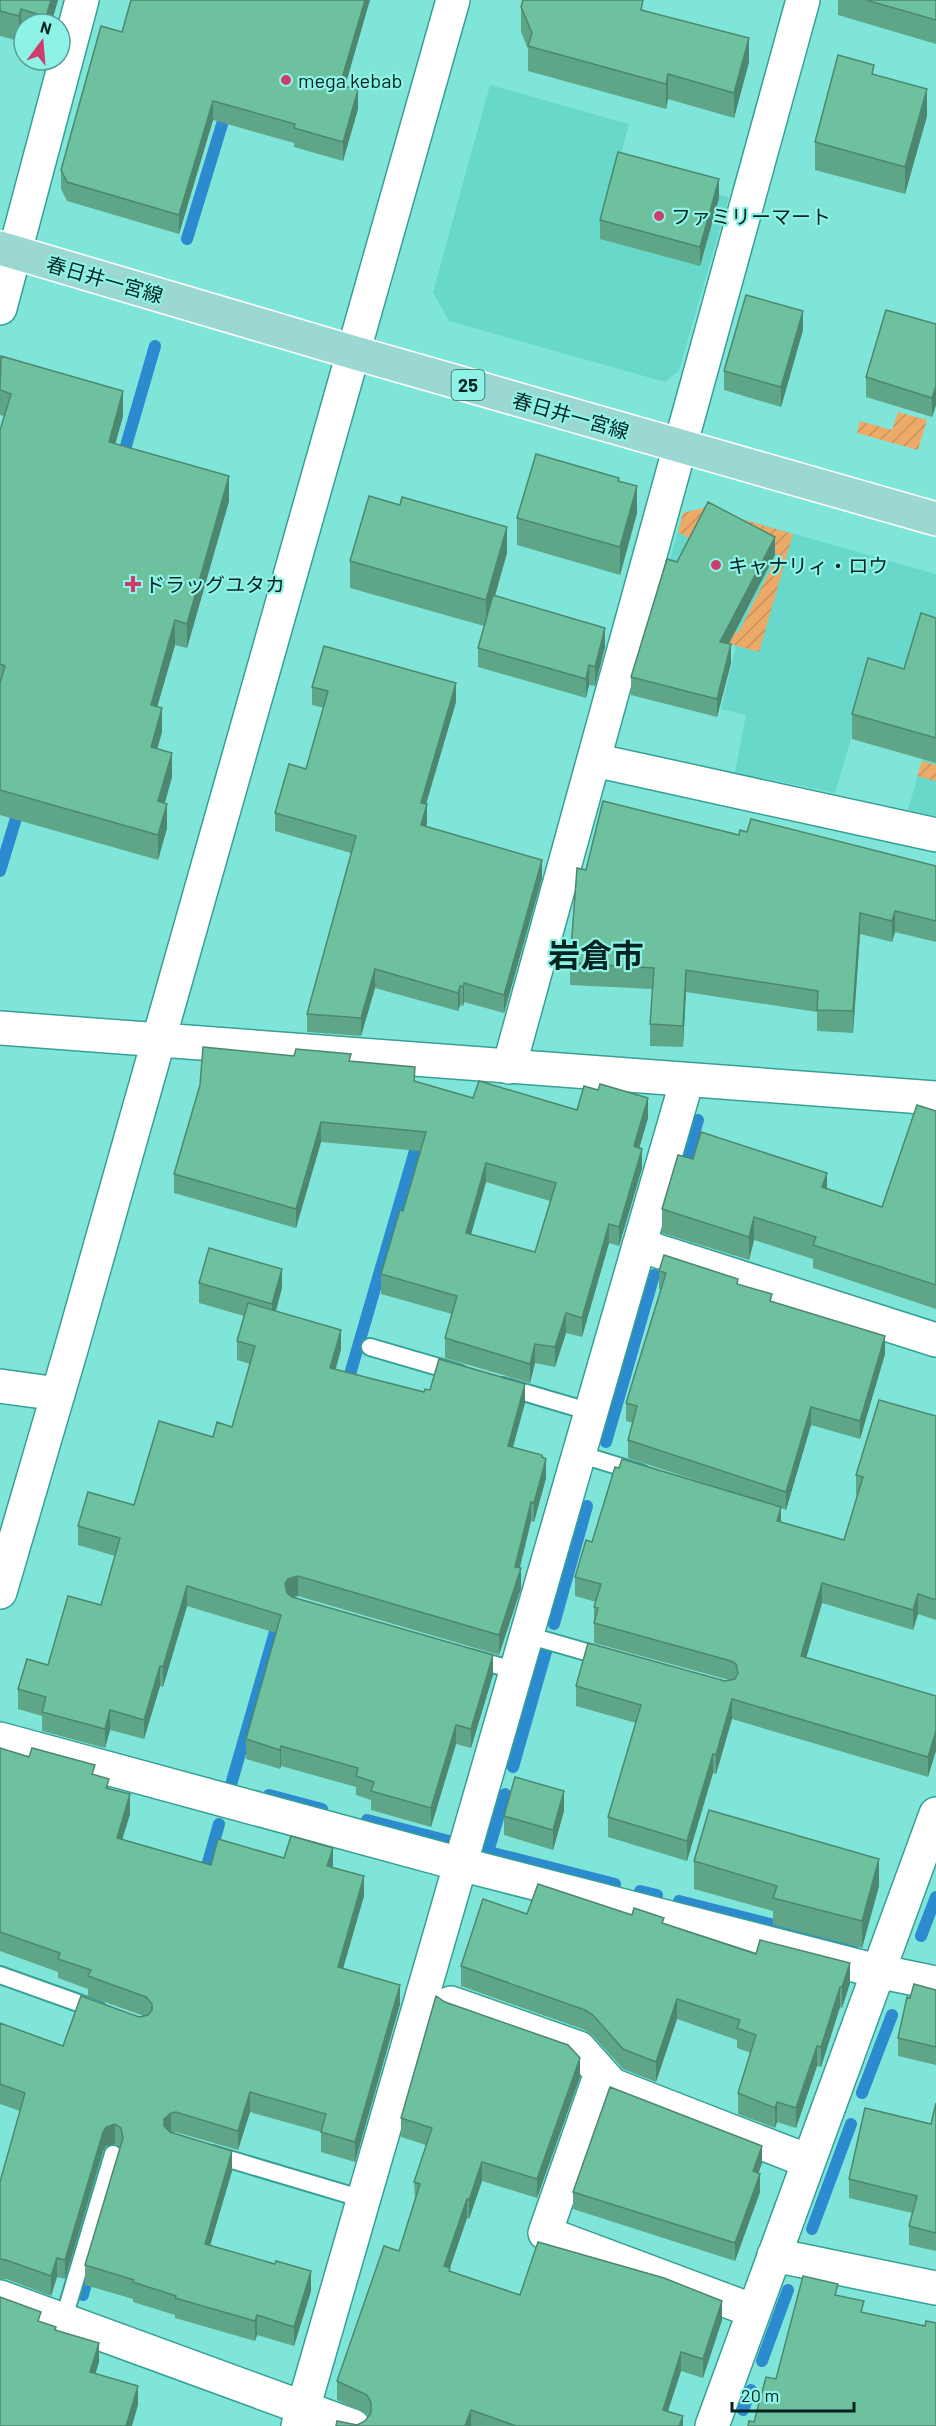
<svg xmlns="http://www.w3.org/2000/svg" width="936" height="2426" viewBox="0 0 936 2426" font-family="Barlow,'Noto Sans JP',sans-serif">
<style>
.built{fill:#68d8cb}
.garden{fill:url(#garden-furrows)}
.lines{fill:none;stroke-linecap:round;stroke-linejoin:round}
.stream{stroke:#2c8acf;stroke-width:12}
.service-casing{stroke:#36a095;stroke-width:20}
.minor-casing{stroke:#36a095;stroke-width:36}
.tertiary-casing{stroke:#36a095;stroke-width:36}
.primary-casing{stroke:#fff;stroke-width:36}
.service{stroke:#fff;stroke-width:16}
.minor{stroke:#fff;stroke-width:33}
.tertiary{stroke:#fff;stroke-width:33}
.primary{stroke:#9bd8d1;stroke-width:33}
.wall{fill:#5fa689;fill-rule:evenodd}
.shaded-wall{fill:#4d876f}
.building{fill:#6ec19f;stroke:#4d876f;stroke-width:1.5;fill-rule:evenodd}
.poi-dot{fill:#cc3f6c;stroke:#8ef3e6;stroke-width:2}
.labels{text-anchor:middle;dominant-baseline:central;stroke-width:4.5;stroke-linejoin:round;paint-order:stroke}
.shield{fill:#8ef3e6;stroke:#2d625c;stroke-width:1.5}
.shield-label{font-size:18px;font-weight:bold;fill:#032421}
.poi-label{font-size:20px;fill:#032421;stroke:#8ef3e6;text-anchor:start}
.street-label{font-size:20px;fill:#032421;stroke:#8ef3e6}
.town-label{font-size:32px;font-weight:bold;fill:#032421;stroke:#8ef3e6}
</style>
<defs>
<pattern id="garden-furrows" width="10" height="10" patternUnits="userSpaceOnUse" patternTransform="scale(1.5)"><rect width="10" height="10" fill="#ecaa68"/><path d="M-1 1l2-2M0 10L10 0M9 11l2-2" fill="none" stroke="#c9925a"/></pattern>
</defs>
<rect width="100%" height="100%" fill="#80e5d9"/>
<path class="built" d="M490,85L629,124L618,166L729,197L679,371L665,382L449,321L433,292Z
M703,508L936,574V701L868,682L835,793L735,772L746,715L721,709L736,646L652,623L683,513Z
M936,713V816L908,810Z"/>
<path class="garden" d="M898,412L927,420L918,450L857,433L860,421L892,430Z
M703,508L793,534L759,652L720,641L724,625L738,633L778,555L759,544L693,540L678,532L683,513Z
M922,761L936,765V781L917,776Z"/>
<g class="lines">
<path class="stream" d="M187,239L227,108
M121,463L155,346
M0,871L20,805
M683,1171L698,1120
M346,1388L419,1137
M606,1442L654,1275
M554,1624L587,1506
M513,1767L547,1648
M230,1788L279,1618
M269,1795L322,1809
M367,1820L449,1841
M488,1852L505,1794
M493,1853L615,1884
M203,1880L219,1824
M640,1891L657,1895
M679,1901L853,1945
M921,1936L936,1897
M862,2093L892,2015
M812,2229L851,2124
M83,2295L89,2272
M762,2361L788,2290
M743,2410L751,2390"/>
<defs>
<path id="service" d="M370,1347L459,1373
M503,1386L591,1412
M579,1454L641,1473
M527,1635L607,1658
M471,1658L517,1671
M0,1975L98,2010
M212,2154L363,2199
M63,2321L113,2154"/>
<path id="minor" d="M0,308L82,0
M594,760L936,835
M509,1067L803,0
M639,1245L936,1340
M0,1386L58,1394
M0,1739L460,1864L877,1971L936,1983
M451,2003L579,2048L612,2085L808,2161
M601,2073L545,2233L754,2311
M774,2255L936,2288
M0,2297L353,2426
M298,2426L687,1080
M712,2426L936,1814"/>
<path id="tertiary" d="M0,1028L936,1098
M0,1592L72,1346L453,0"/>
<path id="primary" d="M0,248L352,352L936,519"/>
</defs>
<use href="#service" class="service-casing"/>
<use href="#minor" class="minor-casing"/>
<use href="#tertiary" class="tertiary-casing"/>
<use href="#primary" class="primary-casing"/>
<use href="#service" class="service"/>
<use href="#minor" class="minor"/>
<use href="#tertiary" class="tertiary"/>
<use href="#primary" class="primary"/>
</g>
<path class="wall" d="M0,0H58L51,24H24V35L21,34L19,41L0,36Z
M838,0H936V44L838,15Z
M521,7L644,10L749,62L734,118L668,99L666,109L528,71V49L521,32Z
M122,32L345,86L358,109L343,161L294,147V143L213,120L179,234L67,201L61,189V170Z
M874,75L927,116L905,194L815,170V142Z
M719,198L700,266L600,239V220Z
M936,324V405L932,417L866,397V377Z
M803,330L781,407L724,390V371Z
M0,358L123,416L115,444L229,501L187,648L175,645L157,706L162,732L157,749L172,777L165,803L167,828L158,860L0,815V430L4,416L0,415Z
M619,481L637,513L620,575L517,545V518Z
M507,553L495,596L605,647L595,686L589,685L586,698L478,667V648L484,626L350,588V561Z
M775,555L729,644L731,663L717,717L631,695V677L677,562Z
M936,618V763L852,739V714L904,669Z
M312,687L456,702L426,804L427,823L426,827L542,878L504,1013L464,1002L463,1006L460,1005L458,1011L375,988L361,1036L307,1032V1014L351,853L275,831V813L306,769L324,708L312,705Z
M739,835L936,866V942L895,932L892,942L860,934L853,1033L817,1031V1012L686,992L683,1047L650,1046V1024L653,989L570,985V963L586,870Z
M351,1062L473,1098L648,1118L639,1148L642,1168L619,1246L609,1243L582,1337L566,1333L555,1367L535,1363L530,1383L445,1358V1338L452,1314L381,1294V1274L403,1211L420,1151L321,1142L296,1228L174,1193V1174ZM486,1182L550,1201L535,1252L471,1234Z
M936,1111V1309L813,1268V1259L754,1240L749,1260L662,1233V1209L693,1159L827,1189L882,1207Z
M659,1271L738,1284L772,1302L885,1354L860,1439L811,1425L786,1510L781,1508V1522L844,1540L858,1495H856V1475L936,1416V1620L918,1614L913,1630L822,1603L806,1658L936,1696L928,1777L732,1719L716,1774L713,1773L687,1861L608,1837V1817L636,1723L576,1706V1686L725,1681L729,1680L594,1643V1607L596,1602L575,1596V1577L592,1542L750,1498L628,1458V1440L633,1423L626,1421V1403L661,1289H659Z
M199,1283L282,1288L276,1311L341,1349L336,1369L424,1392L430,1390L525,1403L513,1447L542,1458L546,1478L534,1522L531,1521L520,1568L521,1588L499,1655L298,1596L293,1597L493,1675L471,1748L456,1744L431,1827L371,1810V1800L356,1795V1787L281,1766L280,1769L246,1759V1739L276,1633L187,1606L163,1687L160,1686L144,1739L110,1730L105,1748L42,1731V1716L18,1709V1689L48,1665L101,1605L115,1556L78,1545V1526L134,1505L213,1437L232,1427L250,1364L237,1360V1341L244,1316L199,1303Z
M0,1748L95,1775L109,1788L130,1814L122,1839L211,1865L284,1858L333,1867L364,1896L343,1968L400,2004L355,2162L321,2152V2132L250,2112L238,2150L176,2132H171L232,2171L210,2245L311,2291L294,2346L257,2335L255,2341L175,2318V2315L133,2302V2299L85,2285V2265L120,2147L115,2144L106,2146L103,2151L65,2279L57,2277L51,2296L6,2279H0V2182L20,2111L0,2104V2023L63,2046L139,2017L144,2016L88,1996V1989L58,1978V1972L0,1951Z
M564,1811L553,1850L504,1835V1816Z
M694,1861L879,1886L862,1948L773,1925V1911L694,1889Z
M527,1914L632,1915L664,1923L850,1983L842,2008L840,2007L821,2067L817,2066L796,2128L777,2122L775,2128L738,2114V2093L751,2053L737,2048V2040L677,2019L656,2082L623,2069L593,2036L585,2030L461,1986V1966Z
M936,1990V2065L898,2056V2038L910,1998Z
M445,2002L580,2077L537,2198L482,2181L469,2219L467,2218L450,2268V2271L520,2295L722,2320L703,2378L681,2371L668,2411L683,2426H336L357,2425L365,2421L368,2416L367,2414L337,2400V2381L399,2251L415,2201L414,2182L426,2145L401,2137V2118Z
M936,2103V2251L909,2245V2226L912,2213L849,2198V2179L931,2124Z
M762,2163L758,2173L760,2192L735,2261L573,2209V2192Z"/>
<path class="shaded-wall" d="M51,0H58L51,24H46V17Z
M365,0H370L340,104V85Z
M21,9V34L19,41V16Z
M749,38V62L734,118V93Z
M668,74V99L666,109V84Z
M927,89V116L905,194V167Z
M358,90V109L343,161V142Z
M213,101V120L179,234V215Z
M719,179V198L700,266V247Z
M803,311V330L781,407V387Z
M936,386V405L932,417V398Z
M123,391V416L109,467V442Z
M229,476V501L187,648V624Z
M637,486V513L620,575V547Z
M507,527V553L486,627V600Z
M775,537V555L720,660V642Z
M175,620V645L151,729V705Z
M605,628V647L595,686V667Z
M731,644V663L717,717V699Z
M589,665V685L586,698V679Z
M456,683V702L421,821V803Z
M162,708V732L151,771V747Z
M172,753V777L158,826V801Z
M167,804V828L158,860V835Z
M427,804V823L421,844V825Z
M542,860V878L504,1013V995Z
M895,911V932L892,942V921Z
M860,913V934L853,1033V1011Z
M375,969V988L361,1036V1018Z
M686,970V992L683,1047V1026Z
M464,983V1002L463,1006V987Z
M460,986V1005L458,1011V993Z
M648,1098V1118L634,1166V1146Z
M321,1122V1142L296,1228V1209Z
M642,1149V1168L619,1246V1227Z
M486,1163V1182L466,1252V1233Z
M827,1173V1197L822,1187Z
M754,1217V1240L749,1260V1237Z
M609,1224V1243L582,1337V1318Z
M282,1269V1288L272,1324V1304Z
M566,1313V1333L555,1367V1347Z
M341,1330V1349L330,1387V1368Z
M885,1336V1354L860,1439V1421Z
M535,1344V1363L530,1383V1364Z
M525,1384V1403L508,1465V1446Z
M811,1407V1425L786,1510V1492Z
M542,1455V1474L546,1459V1478L534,1522V1503Z
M531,1502V1521L515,1585L521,1568V1588L499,1655V1635Z
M781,1507V1527L777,1521Z
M298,1576V1596L288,1598L285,1584L288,1579Z
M822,1583V1603L801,1676V1656Z
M187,1586V1606L163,1687V1667Z
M918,1594V1614L913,1630V1610Z
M493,1655V1675L471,1748V1729Z
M160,1666V1686L144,1739V1720Z
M732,1699V1719L716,1774V1755Z
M110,1710V1730L105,1748V1729Z
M456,1725V1744L431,1827V1808Z
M936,1731V1751L928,1777V1757Z
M281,1746V1766L280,1769V1750Z
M713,1754V1773L687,1861V1841Z
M564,1791V1811L553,1850V1830Z
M130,1794V1814L117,1857V1838Z
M333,1848V1867L327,1866Z
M879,1859V1886L862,1948V1921Z
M364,1876V1896L338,1986V1967Z
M850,1963V1983L842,2008V1987Z
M400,1985V2004L355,2162V2142Z
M840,1987V2007L821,2067V2047Z
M677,1999V2019L656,2082V2062Z
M817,2046V2066L796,2128V2108Z
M580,2058V2077L537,2198V2179Z
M250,2092V2112L238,2150V2131Z
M777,2102V2122L775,2128V2108Z
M171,2113V2132L164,2138V2119Z
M115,2124V2144L106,2146L103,2151L65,2279V2260L103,2132L106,2127Z
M762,2146V2163L753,2189V2171Z
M232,2151V2171L205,2263V2244Z
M482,2162V2181L469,2219V2200Z
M760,2174V2192L735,2261V2243Z
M467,2199V2218L444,2285V2266Z
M57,2258V2277L51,2296V2276Z
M311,2271V2291L294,2346V2327Z
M722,2301V2320L703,2378V2359Z
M257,2315V2335L255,2341V2321Z
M99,2343V2362L90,2392V2372Z
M681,2352V2371L663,2426V2410Z
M138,2386V2405L132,2426H126Z
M471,2410V2426H465Z
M683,2416V2426H679Z"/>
<path class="building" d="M0,0H51L46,17L21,9L19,16L0,11Z
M131,0H365L340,85L358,90L343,142L294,128L295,124L213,101L179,215L67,182L61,170L101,26L122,32Z
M523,0H643L641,10L749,38L734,93L668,74L666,84L528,46L532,33L521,7Z
M866,0H936V20Z
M838,55L874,65L872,74L927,89L905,167L815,142Z
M618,152L719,179L700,247L600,220Z
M746,295L803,311L781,387L724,371Z
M886,310L936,324V386L932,398L866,377Z
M1,356L123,391L109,442L229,476L187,624L175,620L151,705L162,708L151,747L172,753L158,801L167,804L158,835L0,790V683L5,666L0,664V430L11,394L0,390Z
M536,454L619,478L618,481L637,486L620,547L517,518Z
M369,496L400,505L402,497L507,527L486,600L350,561Z
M708,502L775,537L720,642L731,644L717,699L631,677L667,559L677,562Z
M493,595L605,628L595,667L589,665L586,679L478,648Z
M921,613L936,618V738L852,714L868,658L904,669Z
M324,646L456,683L421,803L427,804L421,825L542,860L504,995L464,983L463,987L460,986L458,993L375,969L361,1018L307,1014L356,836L275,813L289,764L306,769L328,691L312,687Z
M603,801L739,835L740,830L747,832L751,819L936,866V921L895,911L892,921L860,913L853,1011L817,1010L818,991L686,970L683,1026L650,1024L654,968L570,963L577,868L586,870Z
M203,1047L294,1056L296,1049L351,1054L349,1061L415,1067L414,1081L473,1098L479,1081L577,1110L584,1086L598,1090L600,1084L648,1098L634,1146L642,1149L619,1227L609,1224L582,1318L566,1313L555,1347L535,1344L530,1364L445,1338L457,1296L381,1274L400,1210L403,1211L426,1132L321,1122L296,1209L174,1174L200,1085ZM486,1163L556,1183L535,1252L466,1233Z
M917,1105L936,1111V1285L813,1245L816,1237L754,1217L749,1237L662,1209L678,1155L693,1159L701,1132L827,1173L822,1187L882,1207Z
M209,1248L282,1269L272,1304L199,1283Z
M664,1255L738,1279L737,1284L772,1294L770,1301L885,1336L860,1421L811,1407L786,1492L628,1440L637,1406L626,1403L666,1273L659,1271Z
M248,1303L341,1330L330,1368L424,1392L425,1389L430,1390L439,1359L525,1384L508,1446L542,1455V1457L546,1459L534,1503L531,1502L515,1567L521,1568L499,1635L298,1576L288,1579L285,1584L287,1593L292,1597L493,1655L471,1729L456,1725L431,1808L371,1791L374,1782L356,1776L358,1768L281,1746L280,1750L246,1739L281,1615L187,1586L163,1667L160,1666L144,1720L110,1710L105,1729L42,1712L46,1697L18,1689L27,1659L48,1665L68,1596L101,1605L120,1538L78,1526L88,1492L134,1505L159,1421L213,1437L217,1422L232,1427L255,1346L237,1341Z
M879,1400L936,1416V1600L918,1594L913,1610L822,1583L801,1656L936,1696V1731L928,1757L732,1699L716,1755L713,1754L687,1841L608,1817L641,1705L576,1686L588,1643L725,1681L735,1679L738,1673L736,1664L731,1661L594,1623L598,1608L594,1607L601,1584L575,1577L586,1540L592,1542L615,1467L619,1468L622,1459L781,1507L777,1521L844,1540L863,1477L856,1475Z
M0,1748L29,1757L32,1748L95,1765L92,1774L109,1779L106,1788L130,1794L117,1838L211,1865L218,1839L284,1858L291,1836L333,1848L327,1866L364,1876L338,1967L400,1985L355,2142L321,2132L326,2114L250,2092L238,2131L176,2112L171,2113L164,2119V2126L170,2132L232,2151L205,2244L275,2264L276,2261L311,2271L294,2327L257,2315L255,2321L175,2298L176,2296L133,2282L134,2280L85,2265L123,2138L121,2128L115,2124L106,2127L103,2132L65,2260L57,2258L51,2276L6,2260L0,2259V2182L25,2093L0,2084V2023L63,2046L81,1996L139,2017L148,2015L152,2010V2004L146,1997L88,1976L91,1970L58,1959L60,1953L0,1932Z
M515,1777L564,1791L553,1830L504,1816Z
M709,1810L879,1859L862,1921L773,1898L777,1886L694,1861Z
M538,1884L632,1915L634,1908L664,1918L662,1923L756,1954L760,1940L850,1963L842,1987H840L821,2047L817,2046L796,2108L777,2102L775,2108L738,2093L756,2035L737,2028L740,2020L677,1999L656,2062L623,2049L593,2015L585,2010L461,1966L483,1899L527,1914Z
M914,1984L936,1990V2047L898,2038L907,1997L910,1998Z
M436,1996L445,2002L568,2045L580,2058L537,2179L482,2162L469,2200L467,2199L444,2266L450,2268L449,2271L520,2295L538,2242L664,2278L722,2301L703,2359L681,2352L663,2410L683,2416L679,2426H516L471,2410L465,2426H336L337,2421L357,2425L365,2421L371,2413V2403L367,2395L337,2381L384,2246L399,2251L420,2184L414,2182L432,2128L401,2118Z
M610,2087L762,2146L753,2171L760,2174L735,2243L573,2192Z
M936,2103V2233L909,2226L917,2196L849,2179L865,2108L931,2124Z
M803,2276L838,2284L835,2295L864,2301L861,2312L925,2326L926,2321L936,2323V2426H748L749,2421L754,2422L766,2377L776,2379Z
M0,2297L41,2312L38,2321L56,2327L55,2330L99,2343L90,2372L138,2386L126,2426H0Z"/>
<g class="poi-dot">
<circle cx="286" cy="80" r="6"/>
<circle cx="659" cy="216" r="6"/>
<circle cx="716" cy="565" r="6"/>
<path d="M130 575h6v6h6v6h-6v6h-6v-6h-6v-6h6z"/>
</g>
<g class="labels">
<rect class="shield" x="451.5" y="370" width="33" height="30" rx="4.5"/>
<g class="shield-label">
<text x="468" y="385">25</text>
</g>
<g class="poi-label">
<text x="298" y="80">mega kebab</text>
<text x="671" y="216">ファミリーマート</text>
<text x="728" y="565">キャナリィ・ロウ</text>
<text x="145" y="584">ドラッグユタカ</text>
</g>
<g class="street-label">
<text transform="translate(105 279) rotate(16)">春日井一宮線</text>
<text transform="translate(571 415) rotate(16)">春日井一宮線</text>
</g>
<g class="town-label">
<text x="596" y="954">岩倉市</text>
</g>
</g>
<g transform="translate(42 42) rotate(16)"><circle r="28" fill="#8ef3e6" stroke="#56a097" stroke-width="1.5"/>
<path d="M0-4.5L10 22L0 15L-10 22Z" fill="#cc3f6c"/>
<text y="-9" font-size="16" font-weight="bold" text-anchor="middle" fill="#032421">N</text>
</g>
<path d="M732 2402v9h122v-9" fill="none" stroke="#032421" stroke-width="3"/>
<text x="741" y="2402" font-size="18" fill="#032421" stroke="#8ef3e6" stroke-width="4.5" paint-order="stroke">20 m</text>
</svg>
